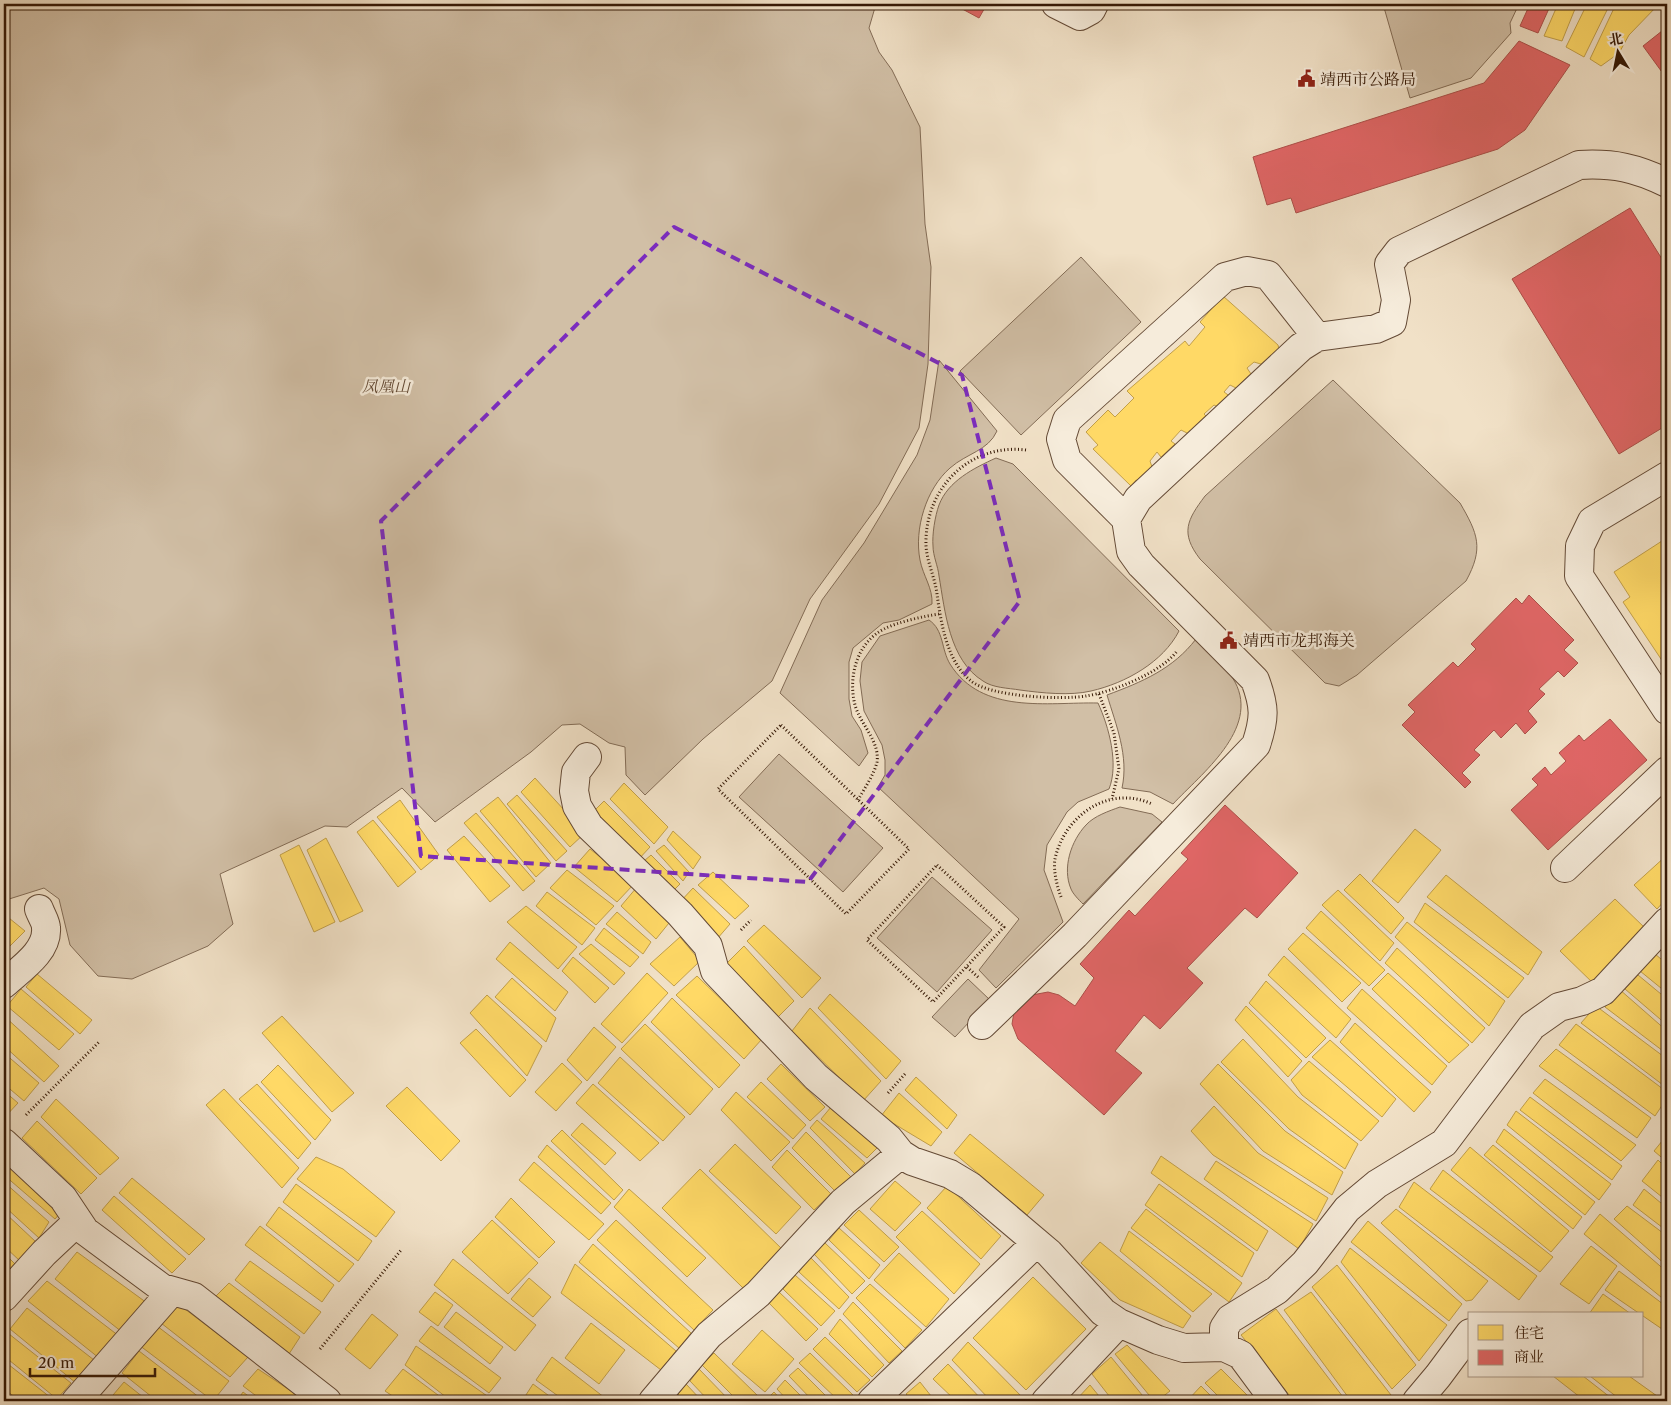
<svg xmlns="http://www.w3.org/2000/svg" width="1671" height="1405" viewBox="0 0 1671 1405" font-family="'Libre Caslon Text','Noto Serif SC',serif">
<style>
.green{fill:#d1bfa6;stroke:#836c56}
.homes{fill:#ffd966;stroke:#c29f49}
.shops{fill:#e06666;stroke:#ad4f49}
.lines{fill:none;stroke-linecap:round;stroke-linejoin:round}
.minor-casing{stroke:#644a36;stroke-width:30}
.path{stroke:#351805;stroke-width:3;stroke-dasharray:1 2.5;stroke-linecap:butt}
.minor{stroke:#f6ecdb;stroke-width:28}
.marked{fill:none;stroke:#7b2cbf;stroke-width:4;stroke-dasharray:10 6;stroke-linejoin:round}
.labels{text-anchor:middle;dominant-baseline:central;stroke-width:5;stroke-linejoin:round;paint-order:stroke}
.poi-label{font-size:16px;fill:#351805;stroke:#f6ecdb;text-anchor:start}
.park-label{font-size:16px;font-style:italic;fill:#644a35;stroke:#f6ecdb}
</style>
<rect width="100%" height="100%" fill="#f1e1c7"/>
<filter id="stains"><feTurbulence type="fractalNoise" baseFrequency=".004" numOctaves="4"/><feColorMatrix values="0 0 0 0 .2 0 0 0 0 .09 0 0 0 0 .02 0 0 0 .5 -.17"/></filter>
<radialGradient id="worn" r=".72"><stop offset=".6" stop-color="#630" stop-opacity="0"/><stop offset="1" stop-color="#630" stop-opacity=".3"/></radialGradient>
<path class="green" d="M4,4H876L869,28L879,52L892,70L920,127L925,224L931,267L928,364L919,428L879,504L810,599L772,681L703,739L645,795L626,775L625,747L609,743L580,724L562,725L531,752L435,822L402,788L347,827L325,826L220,874L233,924L208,946L132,979L98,976L70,945L59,899L44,888L6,900L4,899Z
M1383,4H1519L1510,23L1511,33L1471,78L1410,98Z
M1081,257L1141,322L1021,435L960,371Z
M939,360L997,431C988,451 967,453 950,468C926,489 914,529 920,560C923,576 933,588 932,604L899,620L883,623L853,648L849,662V699L852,716L861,730L868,753L859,766L780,693L822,600L864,543L917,455L930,420Z
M1333,380L1460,503C1478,534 1484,548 1466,581L1357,675L1339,686L1325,683L1200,559C1180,533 1187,520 1205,496Z
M996,458L1013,464L1179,631C1163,662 1126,683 1091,691C1070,696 1042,693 1020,690C1008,688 993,688 983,681C949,660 945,611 939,576C938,566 933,556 933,546C932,535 935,516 939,505C948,481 974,468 996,458Z
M929,620C944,630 941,649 950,664C982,715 1047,702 1098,703C1109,727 1119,764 1109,789L1078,802L1067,812L1047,845L1044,870L1063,922L996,988L979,970L1019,919L878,787L885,775V760L882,745L864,711L860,681L862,662L880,636Z
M1196,639C1210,653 1226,665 1235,682C1260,729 1201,774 1173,804L1150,792L1122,788C1129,756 1116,725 1107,695C1142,682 1173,669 1196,639Z
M779,754L883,848L843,892L739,797Z
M1120,807L1152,814L1162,822L1083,904C1079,900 1073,894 1071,889C1062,868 1071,841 1086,825C1094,816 1109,811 1120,807Z
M932,877L992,930L937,992L877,938Z
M968,979L990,1000L955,1037L932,1017Z"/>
<path class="homes" d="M1558,4H1577L1562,41L1544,36Z
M1587,4H1610L1584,57L1566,47Z
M1616,4H1659L1629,35L1619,53L1601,66L1590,59Z
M1223,296L1278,345L1280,353L1264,365L1254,362L1247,368L1251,374L1236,388L1230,385L1224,392L1231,397L1220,408L1214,405L1204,414L1209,419L1193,436L1181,430L1171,441L1175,444L1161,457L1157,452L1150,461L1153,470L1142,482L1136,480L1131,486L1093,449L1098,445L1086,432L1108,410L1115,417L1134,398L1127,391L1185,341L1189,346L1205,327L1200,322Z
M1662,541L1667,549V668L1623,602L1630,597L1614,572Z
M535,778L585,833L570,847L521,792Z
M624,783L668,827L654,844L610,799Z
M517,795L567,851L556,861L507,804Z
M498,797L551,863L536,877L480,811Z
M400,800L439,855L421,870L377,817Z
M604,801L650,847L637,861L591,814Z
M476,813L535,881L523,891L464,823Z
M373,820L416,872L398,887L357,832Z
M1415,829L1441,850L1398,903L1372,881Z
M673,831L701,857L693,869L667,840Z
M464,836L510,886L490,902L447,850Z
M326,838L363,911L340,922L307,850Z
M299,845L335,922L314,932L280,855Z
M664,845L689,872L683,881L656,851Z
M590,849L634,884L617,902L574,867Z
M651,855L680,884L671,893L644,861Z
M1667,855V898L1657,909L1634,885Z
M567,870L614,906L596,925L550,888Z
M713,872L749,906L735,919L698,885Z
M1360,874L1404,918L1391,934L1344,890Z
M1446,875L1542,952L1528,975L1427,897Z
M637,887L673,918L656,939L621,906Z
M693,888L730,924L717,939L679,903Z
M1338,890L1394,943L1380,961L1322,905Z
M547,892L595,928L582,945L536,906Z
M1615,899L1646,929L1596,986L1560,951Z
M1425,903L1524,978L1508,998L1414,922Z
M526,906L577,947L558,969L507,922Z
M1321,911L1385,970L1369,986L1306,928Z
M617,912L651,942L643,954L606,924Z
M4,914L25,931L4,952Z
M1407,922L1505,1001L1489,1026L1395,937Z
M764,925L821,978L802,998L747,941Z
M604,928L639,957L630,967L595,940Z
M1303,933L1361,983L1342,1002L1288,949Z
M680,937L700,961L674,986L650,964Z
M510,942L568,992L555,1011L496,959Z
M591,944L625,973L614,985L579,954Z
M744,946L794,1001L776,1019L727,963Z
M1397,948L1485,1028L1472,1043L1385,963Z
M1655,954L1667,964V993L1640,971Z
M1284,956L1351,1019L1336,1038L1268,975Z
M573,957L609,988L595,1003L562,971Z
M647,973L668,993L622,1043L601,1024Z
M1388,973L1469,1045L1449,1063L1372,989Z
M37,974L92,1020L80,1034L26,987Z
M1638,975L1667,999V1025L1625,989Z
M697,976L762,1039L744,1059L676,995Z
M512,978L556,1018L546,1042L495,997Z
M1266,981L1326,1038L1306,1058L1249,1003Z
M21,989L74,1034L59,1050L7,1006Z
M1362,989L1447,1066L1432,1085L1347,1008Z
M1619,989L1667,1031V1054L1605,1007Z
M830,994L901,1061L886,1079L818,1008Z
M487,995L542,1046L527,1076L470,1013Z
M672,998L740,1065L719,1088L651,1022Z
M1246,1006L1302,1061L1288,1077L1235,1020Z
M1596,1006L1667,1059V1088L1581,1023Z
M810,1008L881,1081L863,1101L792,1031Z
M4,1016L59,1066L44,1082L4,1046Z
M282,1016L354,1093L332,1112L262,1033Z
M1355,1023L1431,1092L1414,1112L1340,1042Z
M645,1024L713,1089L690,1115L621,1049Z
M1576,1024L1667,1092V1098L1655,1116L1559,1045Z
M594,1027L616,1047L587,1081L567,1060Z
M476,1029L526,1080L510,1097L460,1043Z
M1243,1039L1298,1097L1358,1144L1345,1169L1289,1129L1221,1062Z
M1330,1040L1396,1099L1382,1117L1312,1057Z
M1556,1049L1651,1118L1637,1138L1539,1066Z
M4,1053L39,1083L24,1101L4,1084Z
M620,1057L685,1117L663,1141L598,1083Z
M1309,1061L1379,1121L1361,1141L1302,1095L1291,1080Z
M562,1063L582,1082L556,1111L535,1092Z
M781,1064L825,1107L810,1121L767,1079Z
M1218,1064L1285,1131L1343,1172L1332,1195L1263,1151L1200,1084Z
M278,1065L331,1120L315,1140L261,1082Z
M916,1077L957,1115L947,1129L905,1090Z
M1545,1079L1636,1145L1621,1161L1533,1093Z
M761,1082L806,1125L793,1139L747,1097Z
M257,1084L311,1143L298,1159L239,1099Z
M593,1084L659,1143L640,1161L576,1103Z
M407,1087L460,1141L441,1161L386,1106Z
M224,1089L299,1168L282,1188L206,1105Z
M4,1091L18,1103L4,1118Z
M736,1092L790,1142L771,1161L721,1110Z
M899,1093L942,1132L931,1146L881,1116Z
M1530,1097L1622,1166L1612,1180L1520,1110Z
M56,1099L119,1158L100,1175L41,1117Z
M1214,1106L1258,1153L1328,1198L1316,1221L1213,1155L1191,1131Z
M831,1107L877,1148L867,1158L821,1119Z
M1516,1111L1611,1184L1599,1200L1507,1125Z
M817,1120L865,1163L855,1174L810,1128Z
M37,1121L97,1178L81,1194L22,1138Z
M582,1123L616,1153L605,1165L571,1135Z
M1504,1129L1595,1202L1585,1215L1496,1142Z
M562,1130L623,1190L614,1200L551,1141Z
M806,1132L851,1177L835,1191L792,1148Z
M970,1134L1044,1195L1027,1215L954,1153Z
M1667,1135V1162L1654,1151Z
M735,1144L801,1207L776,1234L709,1171Z
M547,1145L611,1203L601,1214L538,1157Z
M1493,1145L1582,1217L1573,1229L1484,1155Z
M1470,1147L1569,1231L1551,1252L1451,1170Z
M787,1150L831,1194L814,1210L772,1167Z
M1161,1156L1268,1231L1257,1251L1151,1173Z
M316,1157L343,1169L395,1212L376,1237L297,1179Z
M1658,1160L1667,1169V1201L1642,1181Z
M4,1161L61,1212L55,1219L4,1175Z
M1216,1161L1313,1224L1299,1249L1204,1179Z
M534,1162L604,1224L589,1240L519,1180Z
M700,1169L783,1250L744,1289L662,1208Z
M1443,1170L1553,1257L1540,1272L1430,1189Z
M132,1178L205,1239L189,1255L119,1193Z
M895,1181L921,1203L895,1231L870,1209Z
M4,1182L49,1222L39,1238L4,1206Z
M1414,1182L1537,1276L1519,1300L1399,1207Z
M296,1184L372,1241L358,1261L283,1202Z
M1159,1184L1254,1253L1242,1277L1145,1205Z
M947,1186L1001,1236L981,1259L927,1208Z
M629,1189L706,1258L687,1277L614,1207Z
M1644,1189L1667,1208V1231L1633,1205Z
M114,1196L186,1259L172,1273L102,1210Z
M511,1198L555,1242L539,1258L495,1217Z
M1627,1206L1667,1236V1266L1614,1219Z
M279,1207L354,1264L339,1282L266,1225Z
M1146,1209L1242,1283L1229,1302L1131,1228Z
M1396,1209L1488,1281L1472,1300L1466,1301L1381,1223Z
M859,1210L899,1247L884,1262L844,1225Z
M922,1211L980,1264L954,1294L896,1237Z
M4,1212L36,1242L20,1261L4,1246Z
M1600,1214L1667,1272V1302L1584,1234Z
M492,1220L538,1263L508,1294L462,1252Z
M616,1220L713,1310L694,1330L597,1240Z
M1368,1221L1462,1304L1449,1321L1351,1242Z
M260,1226L334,1285L322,1302L245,1245Z
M839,1228L880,1265L869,1279L829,1240Z
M1129,1231L1212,1294L1193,1312L1120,1251Z
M1100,1242L1191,1316L1183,1328L1120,1300L1081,1263Z
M825,1243L865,1281L852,1294L814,1254Z
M593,1244L691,1333L679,1348L579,1262Z
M1591,1246L1617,1266L1589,1304L1560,1284Z
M1350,1248L1447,1325L1419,1361L1341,1262Z
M77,1252L147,1303L122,1332L55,1279Z
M4,1253L15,1264L4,1278Z
M899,1253L949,1299L926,1327L874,1280Z
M810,1257L849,1297L839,1309L799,1272Z
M453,1259L536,1325L515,1351L434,1285Z
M250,1261L321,1312L304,1334L235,1280Z
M575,1264L676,1351L661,1370L561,1293Z
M1337,1265L1416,1365L1392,1389L1312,1287Z
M1619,1271L1667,1307V1323L1662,1329L1605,1290Z
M795,1275L835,1311L821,1326L783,1289Z
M1033,1277L1086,1329L1026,1390L973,1338Z
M529,1278L551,1297L533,1317L511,1299Z
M47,1281L119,1336L99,1358L28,1301Z
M229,1283L300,1337L287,1357L213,1299Z
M870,1284L922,1330L905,1348L856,1298Z
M435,1292L453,1305L438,1326L419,1312Z
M779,1292L818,1329L806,1341L768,1302Z
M1311,1292L1391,1395L1380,1401H1351L1284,1310Z
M1603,1294L1631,1314H1589Z
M853,1302L902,1351L889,1363L843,1314Z
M177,1303L248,1357L230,1377L161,1323Z
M27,1308L94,1360L76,1383L10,1329Z
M1276,1309L1346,1401H1294L1241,1335Z
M456,1312L503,1347L490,1364L444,1327Z
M372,1314L398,1335L370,1369L345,1349Z
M840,1319L884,1365L872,1377L829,1334Z
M591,1323L625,1350L599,1384L565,1358Z
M157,1326L229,1381L213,1401L139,1345Z
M431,1326L501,1378L489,1393L419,1341Z
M4,1330L71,1383L57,1399L4,1356Z
M762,1330L794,1359L765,1392L732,1364Z
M825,1337L870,1380L857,1392L813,1349Z
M968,1342L1024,1399L1022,1401H991L952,1360Z
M1127,1345L1170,1391L1157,1401H1154L1115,1354Z
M416,1346L490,1398L487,1401H451L405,1365Z
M139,1351L204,1401H157L122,1373Z
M714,1353L758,1396L754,1401H738L702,1365Z
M810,1353L854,1396L849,1401H839L799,1363Z
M552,1357L609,1401H565L536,1380Z
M1111,1357L1147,1401H1113L1092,1374Z
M4,1361L55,1401H19L4,1388Z
M948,1364L983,1401H956L933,1379Z
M798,1368L831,1401H813L789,1376Z
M258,1369L306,1401H263L243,1386Z
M403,1369L446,1401H400L385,1391Z
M699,1369L730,1401H709L690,1381Z
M1221,1369L1253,1401H1223L1205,1383Z
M1553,1376H1583L1615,1401H1585Z
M1590,1376H1629L1664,1401H1622Z
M785,1380L806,1401H788L777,1389Z
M124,1382L148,1401H108Z
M920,1382L935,1401H913L906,1394Z
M533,1384L556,1401H528L524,1398Z
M686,1384L702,1401H684L678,1394Z
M1090,1385L1103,1401H1076V1400Z
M1201,1386L1216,1401H1189L1188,1400Z
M243,1392L255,1401H237Z
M774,1392L782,1401H765Z"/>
<path class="shops" d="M953,4H987L979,18Z
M1530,4H1551L1538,33L1520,26Z
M1667,27V79L1643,46Z
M1519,41L1570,65L1525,130L1498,149L1296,213L1291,198L1267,205L1253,157L1484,83Z
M1630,208L1667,267V425L1619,454L1512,279Z
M1529,595L1574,640L1564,650L1578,663L1564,677L1558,671L1539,689L1545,694L1528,711L1537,722L1525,734L1516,723L1501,738L1494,730L1474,750L1480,755L1462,773L1471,782L1465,788L1402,725L1415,712L1408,705L1453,662L1458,667L1476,649L1471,644L1516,598L1522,604Z
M1610,719L1647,760L1548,850L1511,810L1538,785L1532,779L1545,767L1551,775L1566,761L1559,753L1579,735L1584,741Z
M1225,805L1298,873L1257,918L1245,908L1187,968L1203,983L1160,1029L1144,1015L1115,1051L1142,1073L1104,1115L1018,1039L1012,1024L1014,1012L1032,995L1048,992L1059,995L1075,1006L1094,978L1080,964L1129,910L1135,916L1188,859L1181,853Z"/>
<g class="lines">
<defs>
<path id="minor" d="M1056,4L1080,16L1091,10L1094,4
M1667,476L1592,521L1580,546L1579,576L1667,710
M1126,519L1067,460L1061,439L1067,420L1225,277L1247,271L1268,275L1317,337
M587,757L576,772L574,791L577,806L589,826L680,914L708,946L715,971L816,1077L889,1139L901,1154L912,1161L950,1174L970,1186L1049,1253L1103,1312L1119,1323L1158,1340L1184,1348L1224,1347L1241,1355L1275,1401
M1565,868L1667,771
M4,984C19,970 48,952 46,928C46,922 41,915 39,909
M982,1025L1075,935L1256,745C1265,718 1265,707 1255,680L1141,565L1131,551L1126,519L1138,499L1301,347L1317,337L1376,329L1392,322L1396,300L1389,264L1399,251L1579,165C1614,163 1636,168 1667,183
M4,1143L63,1198L85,1231L162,1288L194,1297L327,1401
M4,1297L44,1253L77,1222
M1224,1347V1328L1230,1319L1277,1290L1305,1263L1347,1209L1377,1184L1444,1143L1532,1026L1559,1007L1582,1001L1603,991L1667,922
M76,1401L172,1291
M653,1401L709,1335L758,1294L843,1202L901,1154
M872,1401L1036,1243
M1046,1401L1119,1323
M1417,1401L1438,1376L1470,1333"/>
</defs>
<use href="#minor" class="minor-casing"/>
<path class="path" d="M1026,450C968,443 924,490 926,546C927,562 935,578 937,594C941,623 947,662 971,681C991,697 1061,700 1086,696C1112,692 1161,673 1177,651
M1099,694L1114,733L1119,769L1112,799
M781,725L909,849L846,914L718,789Z
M858,800C864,789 874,775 877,762C880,741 860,724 855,705C848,678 856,643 884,629C897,622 925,616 939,614
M937,865L1004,927L933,1002L867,940Z
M1061,897C1057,886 1053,870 1055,859C1064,816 1109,784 1152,804
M741,930L751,920
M967,967L979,978
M888,1093L905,1074
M26,1115L100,1041
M320,1349L402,1249"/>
<use href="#minor" class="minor"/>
</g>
<path class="marked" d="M674,227L962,375L1020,601L808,882L421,856L381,521Z"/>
<defs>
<symbol id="civic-bare" viewBox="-9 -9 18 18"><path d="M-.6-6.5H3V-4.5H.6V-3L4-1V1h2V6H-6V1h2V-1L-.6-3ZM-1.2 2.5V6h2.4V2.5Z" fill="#8f2418" stroke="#f6ecdb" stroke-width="2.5" paint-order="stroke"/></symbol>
</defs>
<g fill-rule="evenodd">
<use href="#civic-bare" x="1294" y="66" width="25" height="25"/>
<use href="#civic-bare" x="1216" y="628" width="25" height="25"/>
</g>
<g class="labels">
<g class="poi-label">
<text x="1320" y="79">靖西市公路局</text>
<text x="1243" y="640">靖西市龙邦海关</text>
</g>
<g class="park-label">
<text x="386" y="386">凤凰山</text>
</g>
</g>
<rect width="1671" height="1405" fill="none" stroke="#f1e1c7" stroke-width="20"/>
<rect x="5" y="5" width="1661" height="1395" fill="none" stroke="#351805" stroke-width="2.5"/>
<rect x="10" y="10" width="1651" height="1385" fill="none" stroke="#351805"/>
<rect x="1468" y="1312" width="175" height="65" fill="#f6ecdb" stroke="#a99785"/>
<rect x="1478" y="1325" width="25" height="15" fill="#ffd966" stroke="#a99785"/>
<text x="1514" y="1338" font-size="15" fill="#351805">住宅</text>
<rect x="1478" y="1350" width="25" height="15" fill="#e06666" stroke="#a99785"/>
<text x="1514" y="1362" font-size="15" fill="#351805">商业</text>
<g transform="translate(1618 52) rotate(350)" stroke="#f6ecdb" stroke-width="4" paint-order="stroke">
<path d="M0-4L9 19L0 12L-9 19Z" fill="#351805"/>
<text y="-8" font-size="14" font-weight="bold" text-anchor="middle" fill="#351805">北</text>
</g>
<path d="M30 1368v8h125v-8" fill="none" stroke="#351805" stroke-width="2.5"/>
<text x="38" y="1368" font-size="15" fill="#351805" stroke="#f6ecdb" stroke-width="4" paint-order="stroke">20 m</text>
<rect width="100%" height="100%" filter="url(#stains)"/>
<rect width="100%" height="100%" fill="url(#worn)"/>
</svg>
